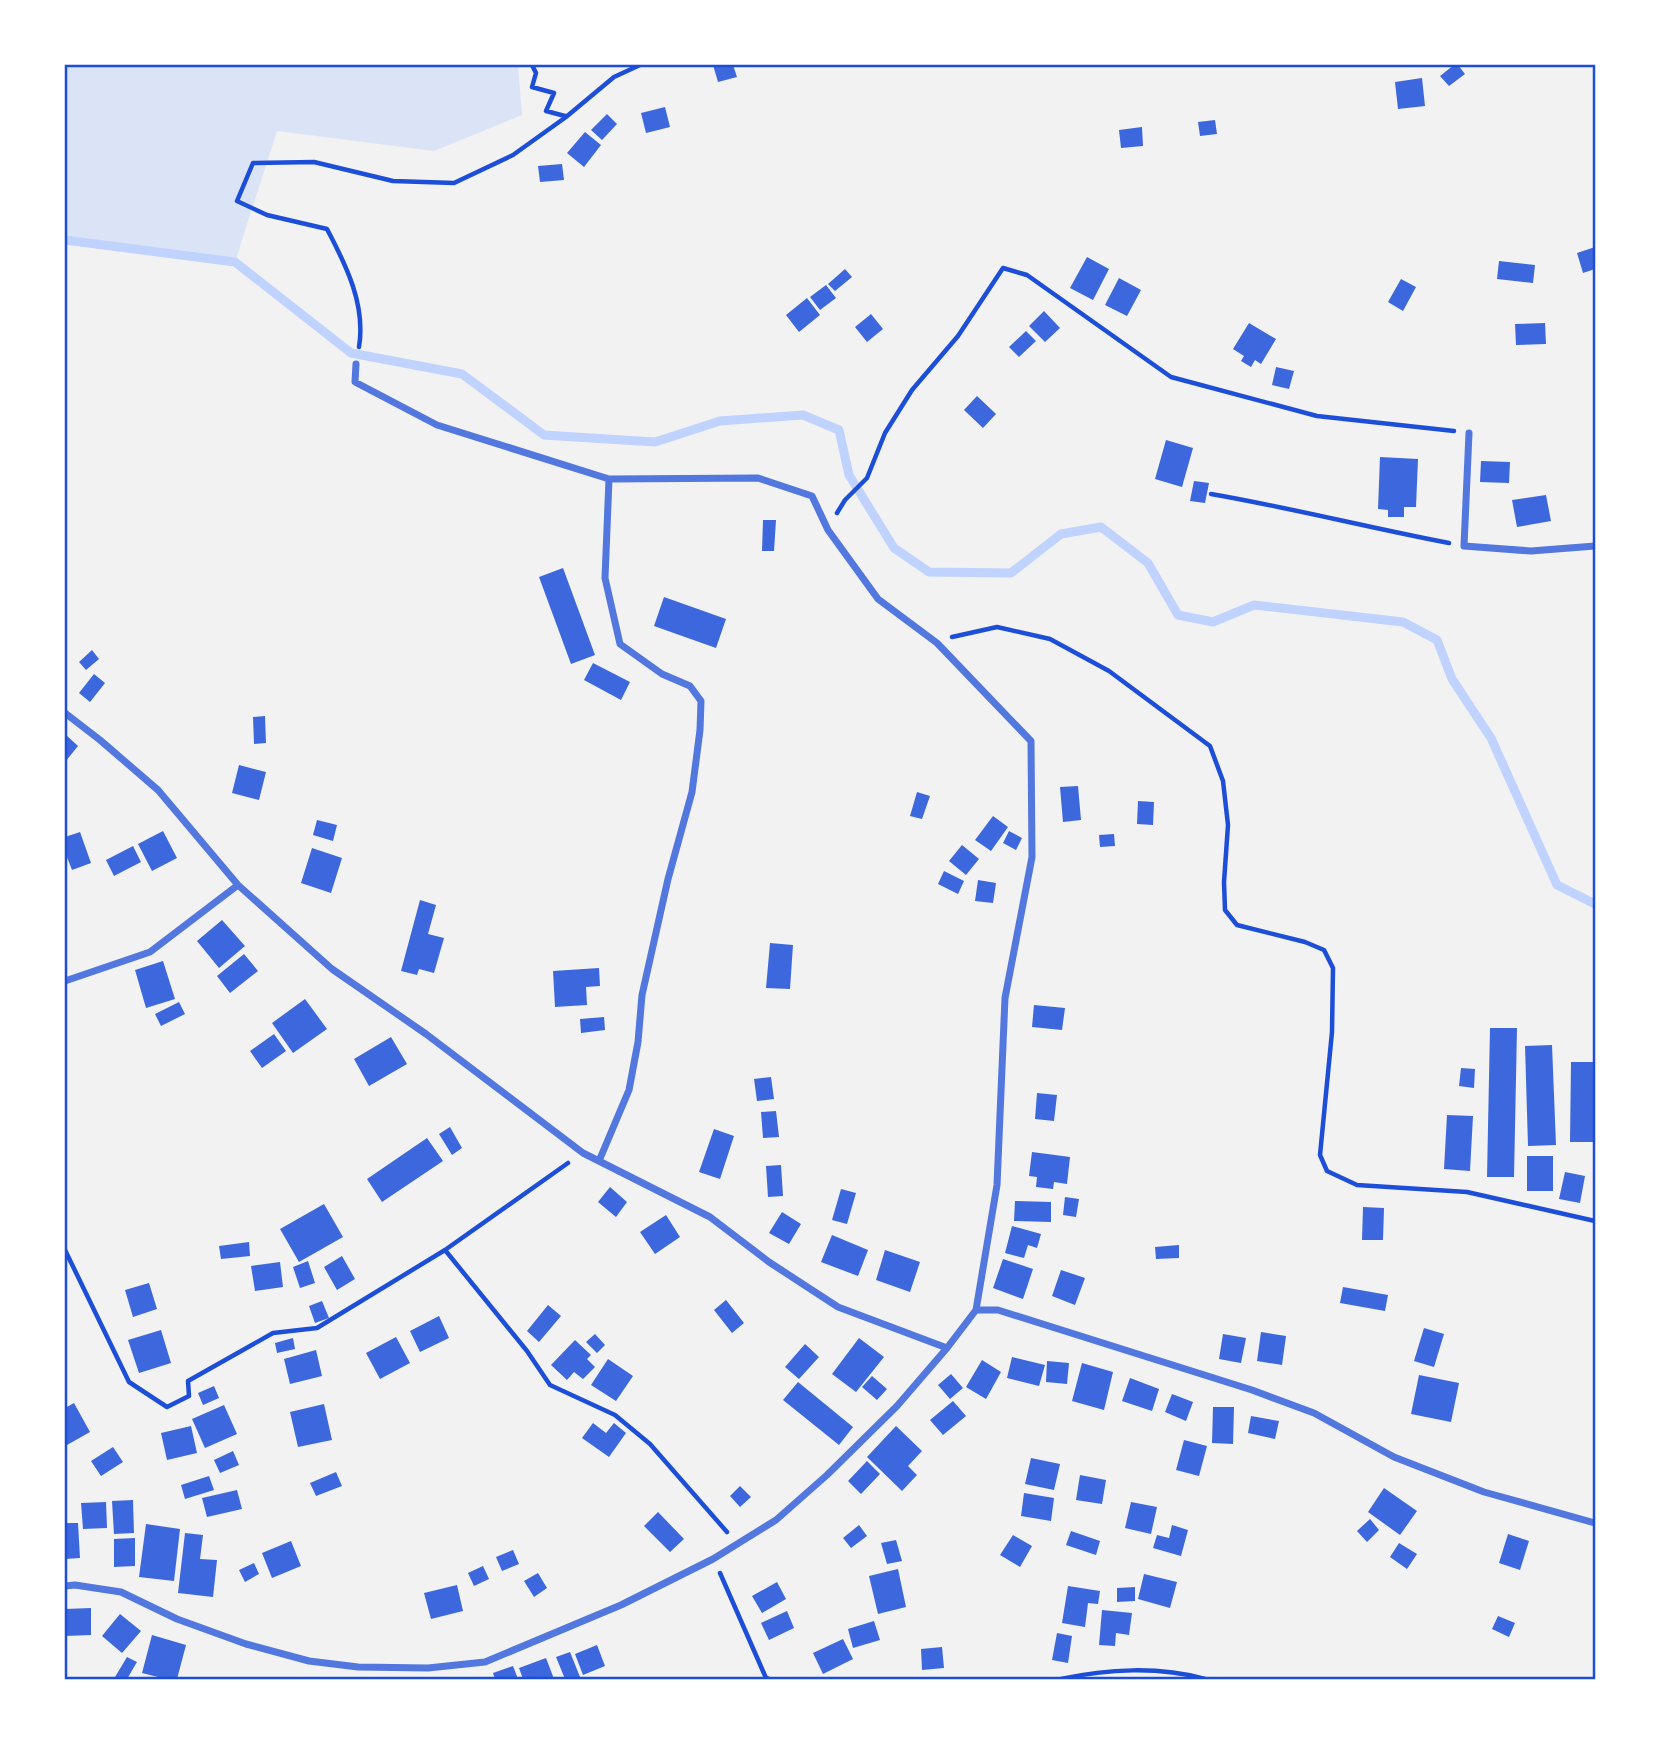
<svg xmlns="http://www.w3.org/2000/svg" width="1660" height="1744" viewBox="0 0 1660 1744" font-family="'Titillium Web',sans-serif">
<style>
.green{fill:#dbe4f7}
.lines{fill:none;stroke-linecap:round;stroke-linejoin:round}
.stream{stroke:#bfd3fe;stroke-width:9}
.building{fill:#3d67dc}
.path{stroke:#1d4ed8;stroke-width:4.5}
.minor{stroke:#5277de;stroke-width:7}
.neatline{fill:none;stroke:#1d4ed8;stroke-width:2.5}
</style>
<rect width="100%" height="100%" fill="#f2f2f2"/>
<path class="green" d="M65,65H518L522,115L434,151L277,131L235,262L65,240Z"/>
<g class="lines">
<path class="stream" d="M65,240L235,262L351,353L462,374L544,435L655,442L720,421L803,415L839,430L849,475L894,548L929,572L1011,573L1061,534L1101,527L1148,563L1178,615L1213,622L1254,605L1403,622L1437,640L1452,679L1491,738L1557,885L1595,904"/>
</g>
<path class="building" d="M713,65H733L737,77L718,82Z
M1454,65H1458L1465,74L1449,86L1440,76Z
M1422,78L1425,106L1398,109L1395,82Z
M665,107L670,127L646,133L641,113Z
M607,114L617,124L602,140L591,130Z
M1215,120L1217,134L1200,136L1198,122Z
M1142,127L1143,146L1121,148L1119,130Z
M585,132L601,145L584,167L567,153Z
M562,164L564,180L540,182L538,166Z
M1595,247V269L1583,273L1577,253Z
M1087,257L1109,269L1093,300L1070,288Z
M1499,261L1535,265L1533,283L1497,279Z
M845,269L852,277L835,291L828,284Z
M1119,278L1141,290L1127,316L1105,305Z
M1401,279L1416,287L1403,311L1388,302Z
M826,285L836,298L820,310L810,297Z
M807,298L820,315L799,332L786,315Z
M1044,311L1060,328L1045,342L1029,326Z
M871,314L883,329L867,342L855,327Z
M1249,323L1276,339L1261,364L1255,360L1251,367L1241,361L1244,356L1233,349Z
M1545,323L1546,344L1516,345L1515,324Z
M1026,331L1036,341L1019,357L1009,347Z
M1276,367L1294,371L1289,389L1272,385Z
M977,396L996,414L983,428L964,410Z
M1166,440L1193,448L1182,487L1155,479Z
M1380,457L1418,459L1416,507H1404V517H1388V510L1378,509Z
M1481,461L1510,462L1509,483L1480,482Z
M1194,481L1209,483L1205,503L1190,501Z
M1546,495L1551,521L1517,527L1512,500Z
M763,520H776L774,551H762Z
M563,568L595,655L571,664L539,577Z
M664,597L726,619L716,648L654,626Z
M92,650L99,659L86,670L79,662Z
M593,663L630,682L621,700L584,680Z
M94,674L105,683L90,702L79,693Z
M265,716L266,743L254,744L253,717Z
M65,734L78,746L65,762Z
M239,765L266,772L259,800L232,793Z
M1078,786L1081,820L1063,822L1060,787Z
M917,792L930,796L922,819L910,816Z
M1138,801L1154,802L1153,825L1137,824Z
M993,816L1008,827L991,851L975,840Z
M317,820L337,825L333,841L313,835Z
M163,831L177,858L152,871L138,844Z
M1009,831L1022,838L1016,850L1003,843Z
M80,832L91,863L72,870L65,852V837Z
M1114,834L1115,846L1100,847L1099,835Z
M962,845L979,859L966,875L949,861Z
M133,846L141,862L114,876L106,860Z
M312,848L342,858L331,893L301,883Z
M944,871L964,881L958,894L938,884Z
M978,880L996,883L993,903L975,901Z
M420,900L436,905L428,934L444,938L434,973L419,969L417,975L401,971Z
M222,920L245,946L219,968L197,941Z
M770,943L793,945L790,989L766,988Z
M244,954L258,971L230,993L217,976Z
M163,961L175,999L146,1008L135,970Z
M599,968L600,986L586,987L587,1005L555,1007L553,971Z
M305,999L327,1029L293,1053L272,1023Z
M179,1002L185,1014L161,1026L155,1014Z
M1034,1005L1065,1008L1062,1030L1032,1027Z
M604,1017L605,1030L581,1033L580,1019Z
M1490,1028H1517L1514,1177H1487Z
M274,1034L286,1051L262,1068L250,1051Z
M391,1037L407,1064L369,1086L354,1059Z
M1552,1045L1556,1145L1528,1146L1525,1046Z
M1571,1062H1595V1142H1570Z
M1461,1068L1475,1069L1474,1088L1459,1086Z
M771,1077L774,1099L757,1101L754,1079Z
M1037,1093L1057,1095L1054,1121L1035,1119Z
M776,1111L779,1137L763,1138L761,1112Z
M1447,1115L1473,1116L1470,1171L1444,1169Z
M450,1127L462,1148L452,1155L439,1134Z
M714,1129L734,1136L720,1179L699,1172Z
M427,1138L443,1161L382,1202L367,1179Z
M1032,1152L1070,1157L1067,1184L1054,1182L1053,1189L1036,1187L1037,1177L1029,1176Z
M1527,1156H1553V1191H1527Z
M781,1165L783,1196L768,1197L766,1166Z
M1565,1172L1585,1176L1580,1203L1559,1199Z
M610,1187L627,1202L616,1217L598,1202Z
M841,1189L856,1193L847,1224L832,1220Z
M1065,1197L1079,1199L1076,1217L1063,1215Z
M1015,1201L1051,1202V1222L1014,1221Z
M324,1204L343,1237L299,1262L280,1229Z
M1363,1207L1384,1208L1383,1240H1362Z
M782,1212L801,1224L789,1244L769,1233Z
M666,1215L680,1237L655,1254L640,1232Z
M1012,1226L1041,1234L1037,1248L1028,1245L1024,1258L1005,1253Z
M832,1235L868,1250L858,1276L821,1262Z
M249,1242L250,1256L221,1259L219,1246Z
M1179,1245V1258L1156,1259L1155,1247Z
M885,1250L920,1262L910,1292L876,1280Z
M342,1256L355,1279L337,1290L324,1267Z
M1003,1259L1033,1269L1023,1299L993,1288Z
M308,1261L315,1283L300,1288L293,1267Z
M280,1262L283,1287L255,1291L251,1266Z
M1061,1270L1085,1278L1075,1305L1052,1296Z
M149,1283L157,1309L133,1317L125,1290Z
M1343,1287L1388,1295L1385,1311L1340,1303Z
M726,1300L744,1323L732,1333L714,1310Z
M322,1301L329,1318L315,1323L309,1306Z
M548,1305L561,1316L539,1342L527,1331Z
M439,1316L449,1338L420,1352L410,1331Z
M1424,1328L1444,1334L1434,1367L1414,1361Z
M161,1330L171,1363L139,1373L128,1340Z
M1261,1332L1286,1336L1282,1365L1257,1361Z
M595,1334L605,1345L597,1353L586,1342Z
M1223,1334L1246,1338L1241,1363L1219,1359Z
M396,1337L410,1363L380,1379L366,1353Z
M293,1338L295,1349L277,1353L275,1343Z
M859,1338L884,1357L856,1392L832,1374Z
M575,1340L591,1355L587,1359L595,1367L583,1379L574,1372L567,1380L551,1365Z
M805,1344L819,1357L799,1379L785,1367Z
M316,1350L322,1376L290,1384L284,1359Z
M1012,1357L1045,1365L1039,1386L1007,1378Z
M608,1359L633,1376L616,1401L591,1385Z
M982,1360L1001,1372L986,1399L966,1387Z
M1047,1361L1069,1363L1067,1384L1046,1382Z
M1082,1363L1113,1372L1104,1410L1072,1401Z
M951,1374L963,1388L950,1399L938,1385Z
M1419,1375L1459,1383L1451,1422L1411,1414Z
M872,1376L887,1389L877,1400L862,1387Z
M1130,1378L1159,1389L1152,1411L1122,1401Z
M798,1382L853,1427L839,1445L783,1400Z
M214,1386L219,1398L203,1405L198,1393Z
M1172,1394L1193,1402L1186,1421L1165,1412Z
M953,1401L966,1416L943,1435L930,1420Z
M74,1403L90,1432L67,1445L65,1440V1408Z
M324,1404L332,1440L298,1447L290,1412Z
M224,1405L237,1434L205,1448L192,1419Z
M1213,1407H1234L1233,1444L1212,1443Z
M1251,1416L1279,1421L1275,1439L1248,1433Z
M593,1423L606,1433L614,1423L626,1433L609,1457L582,1438Z
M191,1426L197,1453L167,1460L161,1433Z
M896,1426L922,1451L908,1466L917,1475L902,1491L867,1457Z
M1184,1440L1207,1446L1199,1476L1176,1470Z
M113,1447L123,1462L101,1476L91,1461Z
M233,1451L239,1465L220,1473L214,1460Z
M1031,1458L1060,1464L1054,1490L1025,1484Z
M867,1461L880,1474L861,1494L848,1481Z
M336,1472L342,1486L316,1496L310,1483Z
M1080,1475L1106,1480L1102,1504L1076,1500Z
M209,1476L214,1490L185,1499L181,1485Z
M740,1486L751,1497L740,1507L730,1496Z
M1384,1488L1417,1511L1400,1535L1368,1512Z
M237,1490L242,1509L207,1517L202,1498Z
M1024,1493L1054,1498L1051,1521L1021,1516Z
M133,1500L134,1533L114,1534L112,1501Z
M106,1502L107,1528L83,1529L81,1503Z
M1131,1502L1157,1507L1151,1534L1125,1528Z
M658,1512L684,1539L670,1552L644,1526Z
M1370,1519L1379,1530L1367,1542L1357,1531Z
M65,1523H78L80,1558L65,1559Z
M146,1524L180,1529L174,1581L139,1577Z
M859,1525L867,1536L851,1548L843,1538Z
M1172,1525L1188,1530L1181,1556L1153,1548L1157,1535L1169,1538Z
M1071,1531L1100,1541L1096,1555L1066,1545Z
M185,1533L203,1535L200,1559L217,1560L213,1597L178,1593Z
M1508,1534L1529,1541L1520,1570L1499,1563Z
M1013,1535L1032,1546L1020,1567L1000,1555Z
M135,1538V1566L114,1567V1539Z
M896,1540L902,1561L887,1564L881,1543Z
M291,1541L301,1566L272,1578L262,1553Z
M1399,1543L1417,1554L1407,1569L1390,1557Z
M513,1550L519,1564L502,1571L496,1557Z
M254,1563L259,1574L245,1582L239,1570Z
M483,1566L489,1579L474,1586L468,1573Z
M898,1569L906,1607L878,1614L869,1576Z
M538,1573L547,1588L534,1597L524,1581Z
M1144,1574L1177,1582L1170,1608L1138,1599Z
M777,1582L786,1599L762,1613L752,1596Z
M457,1585L463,1611L431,1619L424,1593Z
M1068,1586L1100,1591L1098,1604L1088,1603L1085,1627L1062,1623Z
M1135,1587V1601L1117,1602V1588Z
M91,1608V1635L65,1636V1609Z
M1102,1610L1132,1613L1129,1635L1116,1633L1115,1646L1099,1645Z
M787,1611L794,1628L769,1640L761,1623Z
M120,1614L141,1631L122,1653L102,1636Z
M1498,1616L1515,1623L1509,1637L1492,1629Z
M874,1621L880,1640L853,1648L848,1629Z
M1057,1633L1072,1636L1068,1663L1052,1660Z
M152,1635L186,1645L177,1679H166L142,1673Z
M843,1639L853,1659L823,1674L813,1653Z
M597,1645L605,1666L583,1675L575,1654Z
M942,1647L944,1668L922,1670L921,1649Z
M570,1652L580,1677L565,1679L556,1657Z
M127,1657L137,1662L127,1679H120L115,1677Z
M546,1658L554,1679H523L519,1668Z
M513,1666L518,1679H495L493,1673Z"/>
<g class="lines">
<path class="path" d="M532,65L536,73L532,87L554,93L546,111L565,116
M359,347C366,305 346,265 327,229L267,215L237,201L253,163L314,162L393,181L454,183L513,155L566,117L614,77L640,65
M1211,494C1292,508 1370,528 1449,543
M837,513L845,500L867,478L885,433L912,390L958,336L1003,268L1027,275L1171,377L1317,416L1454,431
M952,637L997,627L1050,639L1109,671L1210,746L1223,781L1228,825L1224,882L1225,910L1237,925L1305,942L1324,950L1333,968L1332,1032L1320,1155L1327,1171L1357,1185L1467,1192L1595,1221
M65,1250L129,1382L167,1407L189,1396L188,1381L273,1333L317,1328L445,1250L568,1163
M445,1250L527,1351L550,1385L615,1415L650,1444L727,1532
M720,1573L766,1678L769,1679
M1061,1679C1106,1669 1159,1666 1205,1679"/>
<path class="minor" d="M356,364L355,382L437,425L609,479L758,478L812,496L828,530L878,599L937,643L1031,741L1032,857L1005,998L997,1185L976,1310
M1469,433L1464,546L1531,551L1595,546
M65,713L100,740L158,790L238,885L332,969L426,1034L583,1153L710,1217L769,1262L838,1307L947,1348
M65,981L150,952L238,885
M599,1161L629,1090L638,1042L642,995L668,879L692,792L700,730L701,701L690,686L662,674L620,644L605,578L609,479
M65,1586L75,1585L121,1592L177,1619L246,1644L309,1661L358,1667L428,1668L485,1662L621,1605L713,1559L776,1520L827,1475L897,1406L947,1348L976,1310H998L1252,1390L1314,1413L1394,1457L1484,1492L1595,1523"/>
</g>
<rect width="1660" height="1744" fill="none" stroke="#ffffff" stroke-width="133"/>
<rect x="66" y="66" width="1528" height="1612" class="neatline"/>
</svg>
